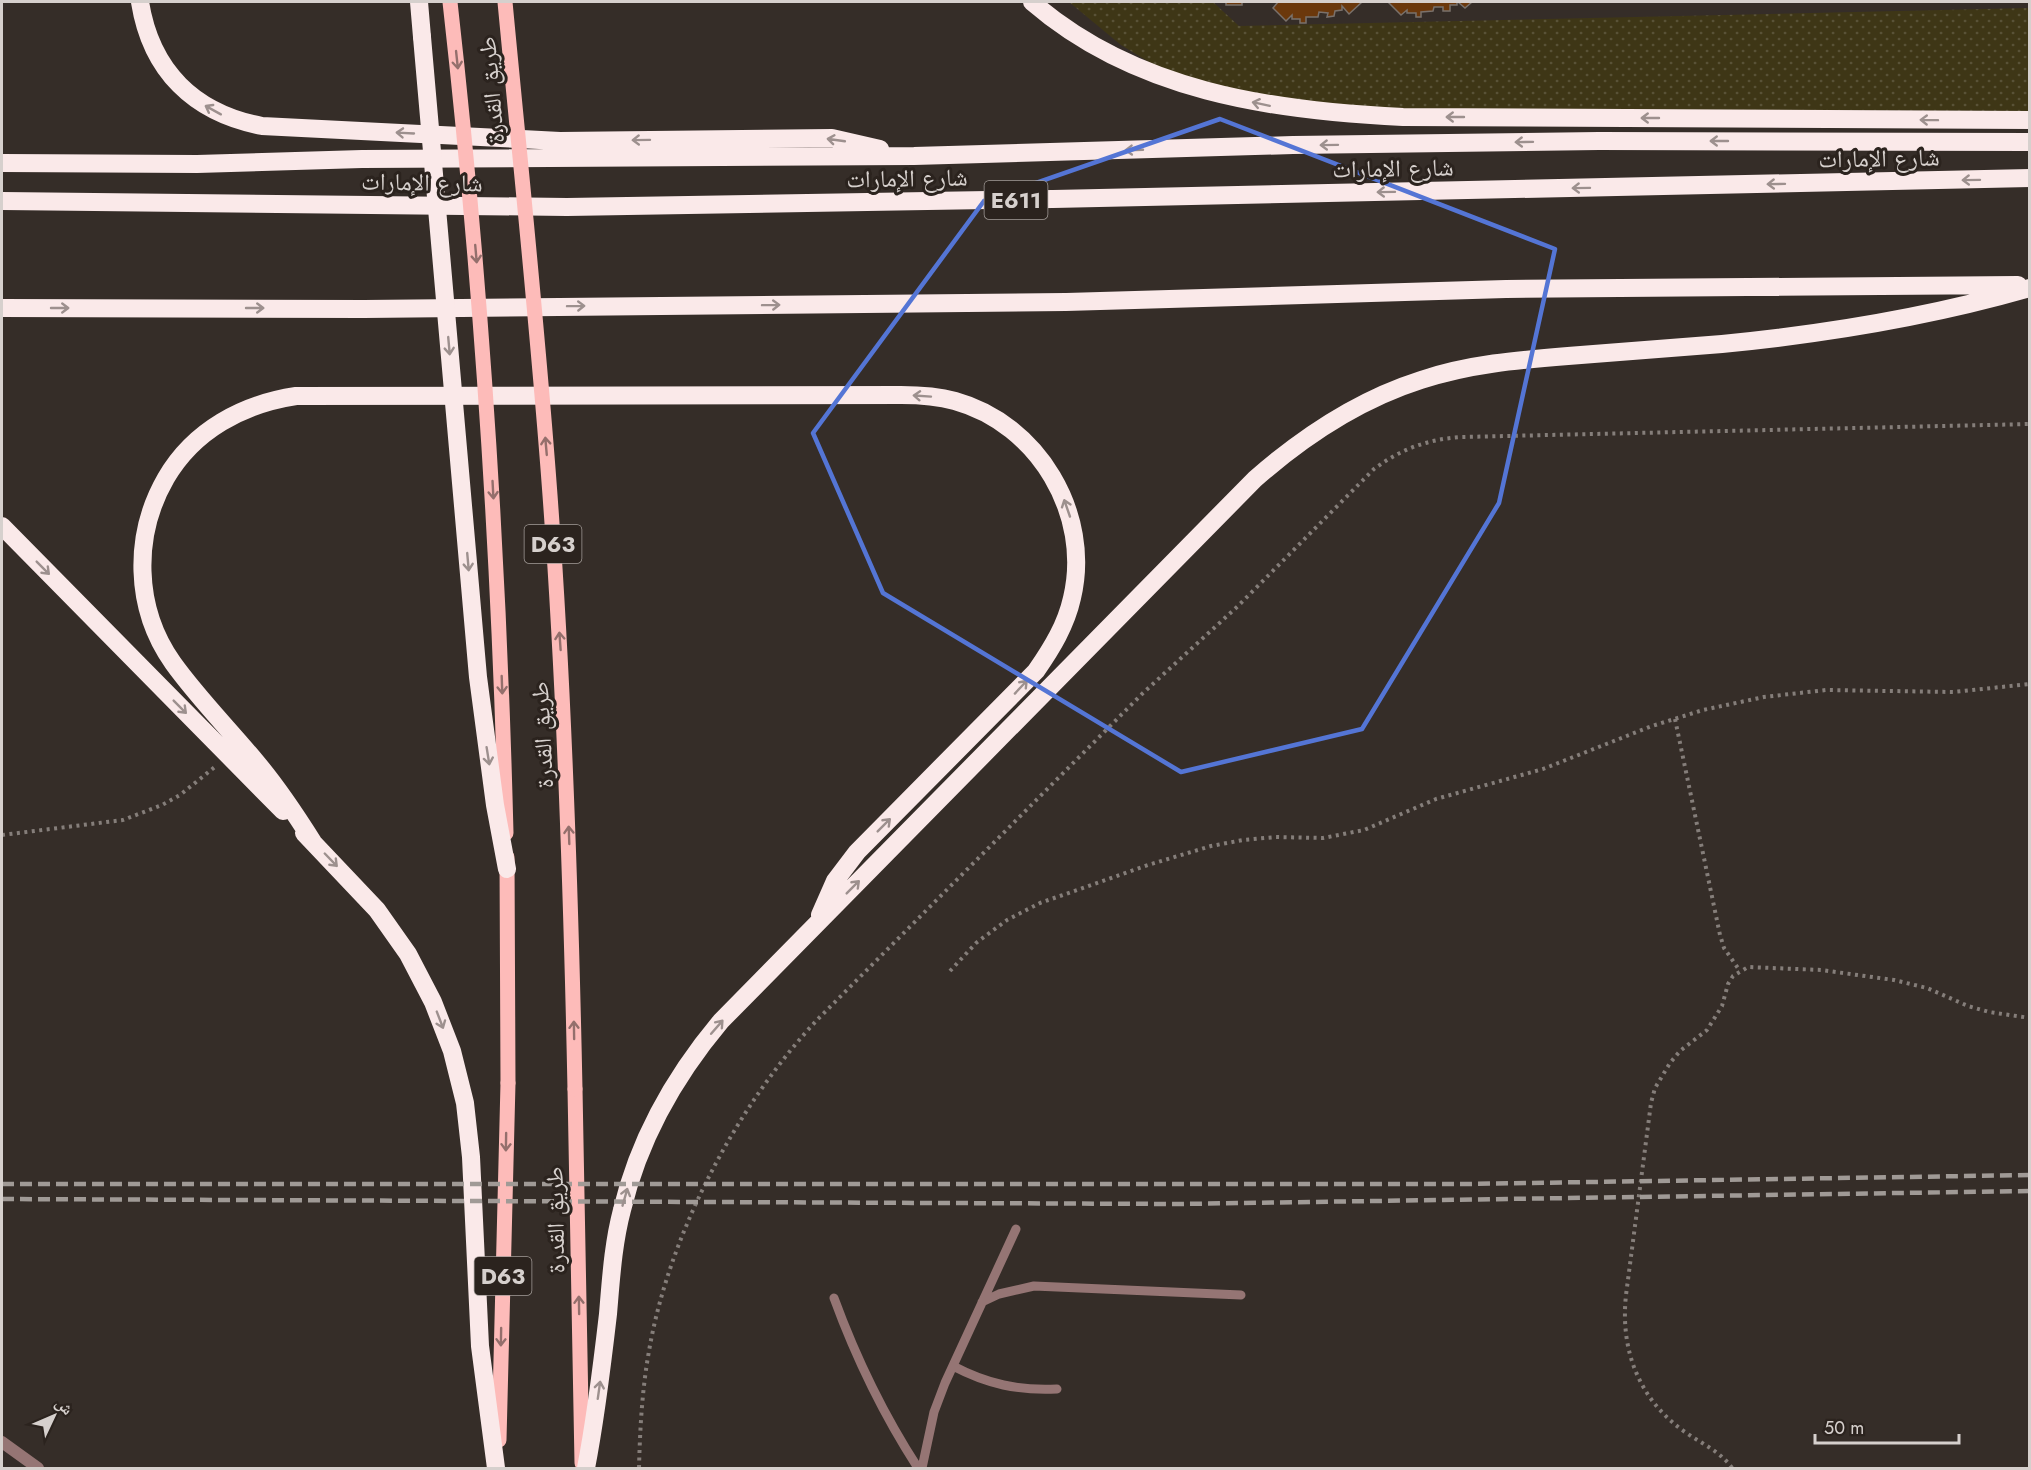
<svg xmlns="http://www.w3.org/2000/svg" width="2031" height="1470" viewBox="0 0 2031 1470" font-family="Jost,'Noto Naskh Arabic',sans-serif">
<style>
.sand{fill:url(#sand-dots)}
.building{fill:#6b380c;stroke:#7a716b;stroke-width:1.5}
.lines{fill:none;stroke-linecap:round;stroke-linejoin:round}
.path{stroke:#857e7a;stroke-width:4;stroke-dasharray:3 4.5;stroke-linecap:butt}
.lane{stroke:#957574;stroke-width:9}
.street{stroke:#957574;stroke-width:12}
.primary{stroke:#fdbbb9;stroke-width:15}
.highway{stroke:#fae9e9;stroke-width:18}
.rail{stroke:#a09a96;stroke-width:4.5;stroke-dasharray:12 6;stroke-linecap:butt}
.primary-bridge{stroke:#fdbbb9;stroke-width:15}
.highway-bridge{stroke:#fae9e9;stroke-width:18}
.oneway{stroke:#946f6c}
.oneway2{stroke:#9d908e}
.marked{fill:none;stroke:#5475d5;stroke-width:4.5;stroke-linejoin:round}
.labels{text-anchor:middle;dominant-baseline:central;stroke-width:6;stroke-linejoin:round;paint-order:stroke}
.shield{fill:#2b231e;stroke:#a39c98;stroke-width:1.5}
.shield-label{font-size:22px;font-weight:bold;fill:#d6d0cd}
.street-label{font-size:24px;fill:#d6d0cd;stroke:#2b231e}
</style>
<defs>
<pattern id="sand-dots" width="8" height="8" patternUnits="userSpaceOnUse" patternTransform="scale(1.5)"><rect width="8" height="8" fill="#3e3616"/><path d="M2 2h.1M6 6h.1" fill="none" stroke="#595237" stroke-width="1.8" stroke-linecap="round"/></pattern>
</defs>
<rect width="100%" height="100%" fill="#352d28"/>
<path class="sand" d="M1069,2H1213L1239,26L2029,8V111L1300,109L1164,71L1121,45Z"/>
<path class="building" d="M1226,2H1242V5H1226Z
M1278,2H1362L1349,14L1342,6V10L1335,11L1334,16L1327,17L1328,13L1319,12L1318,17H1306V23H1300V19H1292V15L1286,21L1273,8Z
M1388,2H1457V5H1450V11H1443V7H1434L1433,11L1421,12V17H1416V13H1407V10L1401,15Z
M1458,2H1472L1465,8Z"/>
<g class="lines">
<path class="path" d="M1675,719L1720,935L1724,948L1740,971
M2,835L123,820L162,805L180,795L216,766
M950,971L976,943L1007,920L1040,903L1148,865L1211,846L1243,840L1276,837L1323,838L1364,830L1436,799L1543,769L1652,726L1703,710L1764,697L1826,690L1953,692L2030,684
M639,1468C640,1429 642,1390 649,1351C669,1234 737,1105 818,1019L1143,693L1238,606L1374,469C1401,449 1428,439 1462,437L2030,424
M1732,1468C1720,1451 1702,1444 1685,1432C1639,1400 1620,1350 1626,1295L1651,1103L1655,1088L1670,1063L1680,1051L1707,1030L1722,1006L1728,984L1733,976L1748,967L1821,970L1894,980L1927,988L1968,1006L1989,1012L2030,1018"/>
<path class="lane" d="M834,1298C856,1358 883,1414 918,1468
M982,1302L999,1294L1034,1286L1241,1295
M953,1366C987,1384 1019,1391 1057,1389
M922,1468L934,1412L945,1383L1016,1229"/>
<path class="street" d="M2,1442L38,1468"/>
<path class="primary" d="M575,1089L582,1463
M499,1440L508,1083"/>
<path class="highway" d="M140,2C151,71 194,113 262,126L560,141L832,138L880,149
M419,2L422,37
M1032,2C1135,91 1271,111 1403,117L2030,120
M2,163L197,164L362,159L914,156L1293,145L1599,141L2030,142
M2,201L567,207L1053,199L2030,178
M2,308L364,309L1066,302L1506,289L2018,285
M2,526L283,811
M304,833L377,910L408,954L433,1002L452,1051L465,1103L471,1157L480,1346L496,1468
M313,842C296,815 278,788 258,764C230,730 198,698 173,663C134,608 133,535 166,478C194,430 243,404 296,396L901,395C919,395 937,396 955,401C1038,424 1092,514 1072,598C1066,625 1052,648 1036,671L857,852L835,881L820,915
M586,1468C596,1417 602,1366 608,1314C611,1279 613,1244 622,1210C639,1139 674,1077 721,1021L1255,479C1304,436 1358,400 1421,380C1469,364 1518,360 1568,356C1620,352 1671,348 1722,344C1826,334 1929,317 2030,288"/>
<path class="rail" d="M2,1184H1465L2030,1175
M2,1199L1178,1204L2030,1191"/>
<path class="primary-bridge" d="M450,2C481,278 499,555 506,833
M505,2C521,171 539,339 551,509C565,702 571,895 575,1089
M507,857L508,1083"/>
<path class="highway-bridge" d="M422,37L478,677L495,805L507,869"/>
</g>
<defs><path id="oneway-shaft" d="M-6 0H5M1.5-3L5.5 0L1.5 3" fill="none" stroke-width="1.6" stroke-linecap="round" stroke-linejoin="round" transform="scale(1.5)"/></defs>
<g class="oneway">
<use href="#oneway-shaft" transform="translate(457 60) rotate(84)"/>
<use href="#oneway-shaft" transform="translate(476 254) rotate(85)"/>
<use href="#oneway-shaft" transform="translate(546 446) rotate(-95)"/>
<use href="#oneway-shaft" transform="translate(493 490) rotate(87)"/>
<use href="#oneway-shaft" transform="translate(560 641) rotate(-94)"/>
<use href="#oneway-shaft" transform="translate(502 685) rotate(88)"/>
<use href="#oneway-shaft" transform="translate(569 835) rotate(-92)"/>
<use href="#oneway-shaft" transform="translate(574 1030) rotate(-91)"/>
<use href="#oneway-shaft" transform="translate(506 1142) rotate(91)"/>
<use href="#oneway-shaft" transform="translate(579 1305) rotate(-91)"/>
<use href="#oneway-shaft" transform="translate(501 1337) rotate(91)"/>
</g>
<g class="oneway2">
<use href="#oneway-shaft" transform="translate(1261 104) rotate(-168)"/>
<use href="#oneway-shaft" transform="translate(213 110) rotate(-151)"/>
<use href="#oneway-shaft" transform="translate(1455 117) rotate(-180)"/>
<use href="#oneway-shaft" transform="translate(1650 118) rotate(-180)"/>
<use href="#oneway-shaft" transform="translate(1929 120) rotate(-179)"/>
<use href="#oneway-shaft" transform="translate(405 133) rotate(-177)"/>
<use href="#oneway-shaft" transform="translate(641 140) rotate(179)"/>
<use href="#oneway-shaft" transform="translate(836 140) rotate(-172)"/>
<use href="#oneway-shaft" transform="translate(1719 141) rotate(-180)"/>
<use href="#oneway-shaft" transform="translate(1524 142) rotate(179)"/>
<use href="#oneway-shaft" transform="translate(1329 145) rotate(179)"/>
<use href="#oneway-shaft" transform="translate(1134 150) rotate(178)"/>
<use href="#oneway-shaft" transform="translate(1971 180) rotate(179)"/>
<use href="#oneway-shaft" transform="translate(1776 184) rotate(179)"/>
<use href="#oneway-shaft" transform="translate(1581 188) rotate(179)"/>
<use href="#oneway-shaft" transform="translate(1386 192) rotate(179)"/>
<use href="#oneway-shaft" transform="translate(771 305) rotate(-1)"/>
<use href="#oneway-shaft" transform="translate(576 306) rotate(-1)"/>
<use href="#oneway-shaft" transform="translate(60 308)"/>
<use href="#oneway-shaft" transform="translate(255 308)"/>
<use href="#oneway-shaft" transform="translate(449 346) rotate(85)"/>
<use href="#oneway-shaft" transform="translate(922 396) rotate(-176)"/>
<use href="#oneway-shaft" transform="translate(1067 508) rotate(-109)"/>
<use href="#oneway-shaft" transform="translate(468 562) rotate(85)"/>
<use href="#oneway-shaft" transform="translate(43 568) rotate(45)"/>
<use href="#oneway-shaft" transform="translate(1021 687) rotate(-47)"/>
<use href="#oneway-shaft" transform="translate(180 707) rotate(45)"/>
<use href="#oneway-shaft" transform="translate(488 756) rotate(81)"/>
<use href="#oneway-shaft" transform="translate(884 825) rotate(-45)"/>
<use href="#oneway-shaft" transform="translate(331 860) rotate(46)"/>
<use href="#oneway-shaft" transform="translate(853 887) rotate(-45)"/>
<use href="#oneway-shaft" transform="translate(440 1020) rotate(69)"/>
<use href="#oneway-shaft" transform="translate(717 1027) rotate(-49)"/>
<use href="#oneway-shaft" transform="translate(625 1197) rotate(-74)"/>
<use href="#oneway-shaft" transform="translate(599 1390) rotate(-82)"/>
</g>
<path class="marked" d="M1220,119L1555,249L1499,503L1362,729L1181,772L883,593L813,433L984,201Z"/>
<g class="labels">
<g class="shield">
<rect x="984.5" y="181" width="63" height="38" rx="4.5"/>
<rect x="524.5" y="525" width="57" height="38" rx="4.5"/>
<rect x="474.5" y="1257" width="57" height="38" rx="4.5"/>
</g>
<g class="shield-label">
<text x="1016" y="200">E611</text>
<text x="553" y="544">D63</text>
<text x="503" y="1276">D63</text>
</g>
<g class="street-label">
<text transform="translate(491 90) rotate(-95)">طريق القدرة</text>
<text transform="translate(1879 158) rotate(-1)">شارع الإمارات</text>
<text transform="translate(1393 168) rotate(-1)">شارع الإمارات</text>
<text transform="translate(907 178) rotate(-1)">شارع الإمارات</text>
<text transform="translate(422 182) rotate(1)">شارع الإمارات</text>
<text transform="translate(542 735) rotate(-93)">طريق القدرة</text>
<text transform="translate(555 1220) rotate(-91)">طريق القدرة</text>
</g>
</g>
<rect width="2031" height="1470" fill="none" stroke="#d6d0cd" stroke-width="6"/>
<g transform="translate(54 1416) rotate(46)" stroke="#2b231e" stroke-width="4.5" paint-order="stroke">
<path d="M0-4.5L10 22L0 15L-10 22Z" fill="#d6d0cd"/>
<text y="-9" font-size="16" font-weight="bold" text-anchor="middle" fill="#d6d0cd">ش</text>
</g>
<path d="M1815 1434v9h144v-9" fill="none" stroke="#d6d0cd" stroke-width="3"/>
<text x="1824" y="1434" font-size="18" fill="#d6d0cd" stroke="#2b231e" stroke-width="4.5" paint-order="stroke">50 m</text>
</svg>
